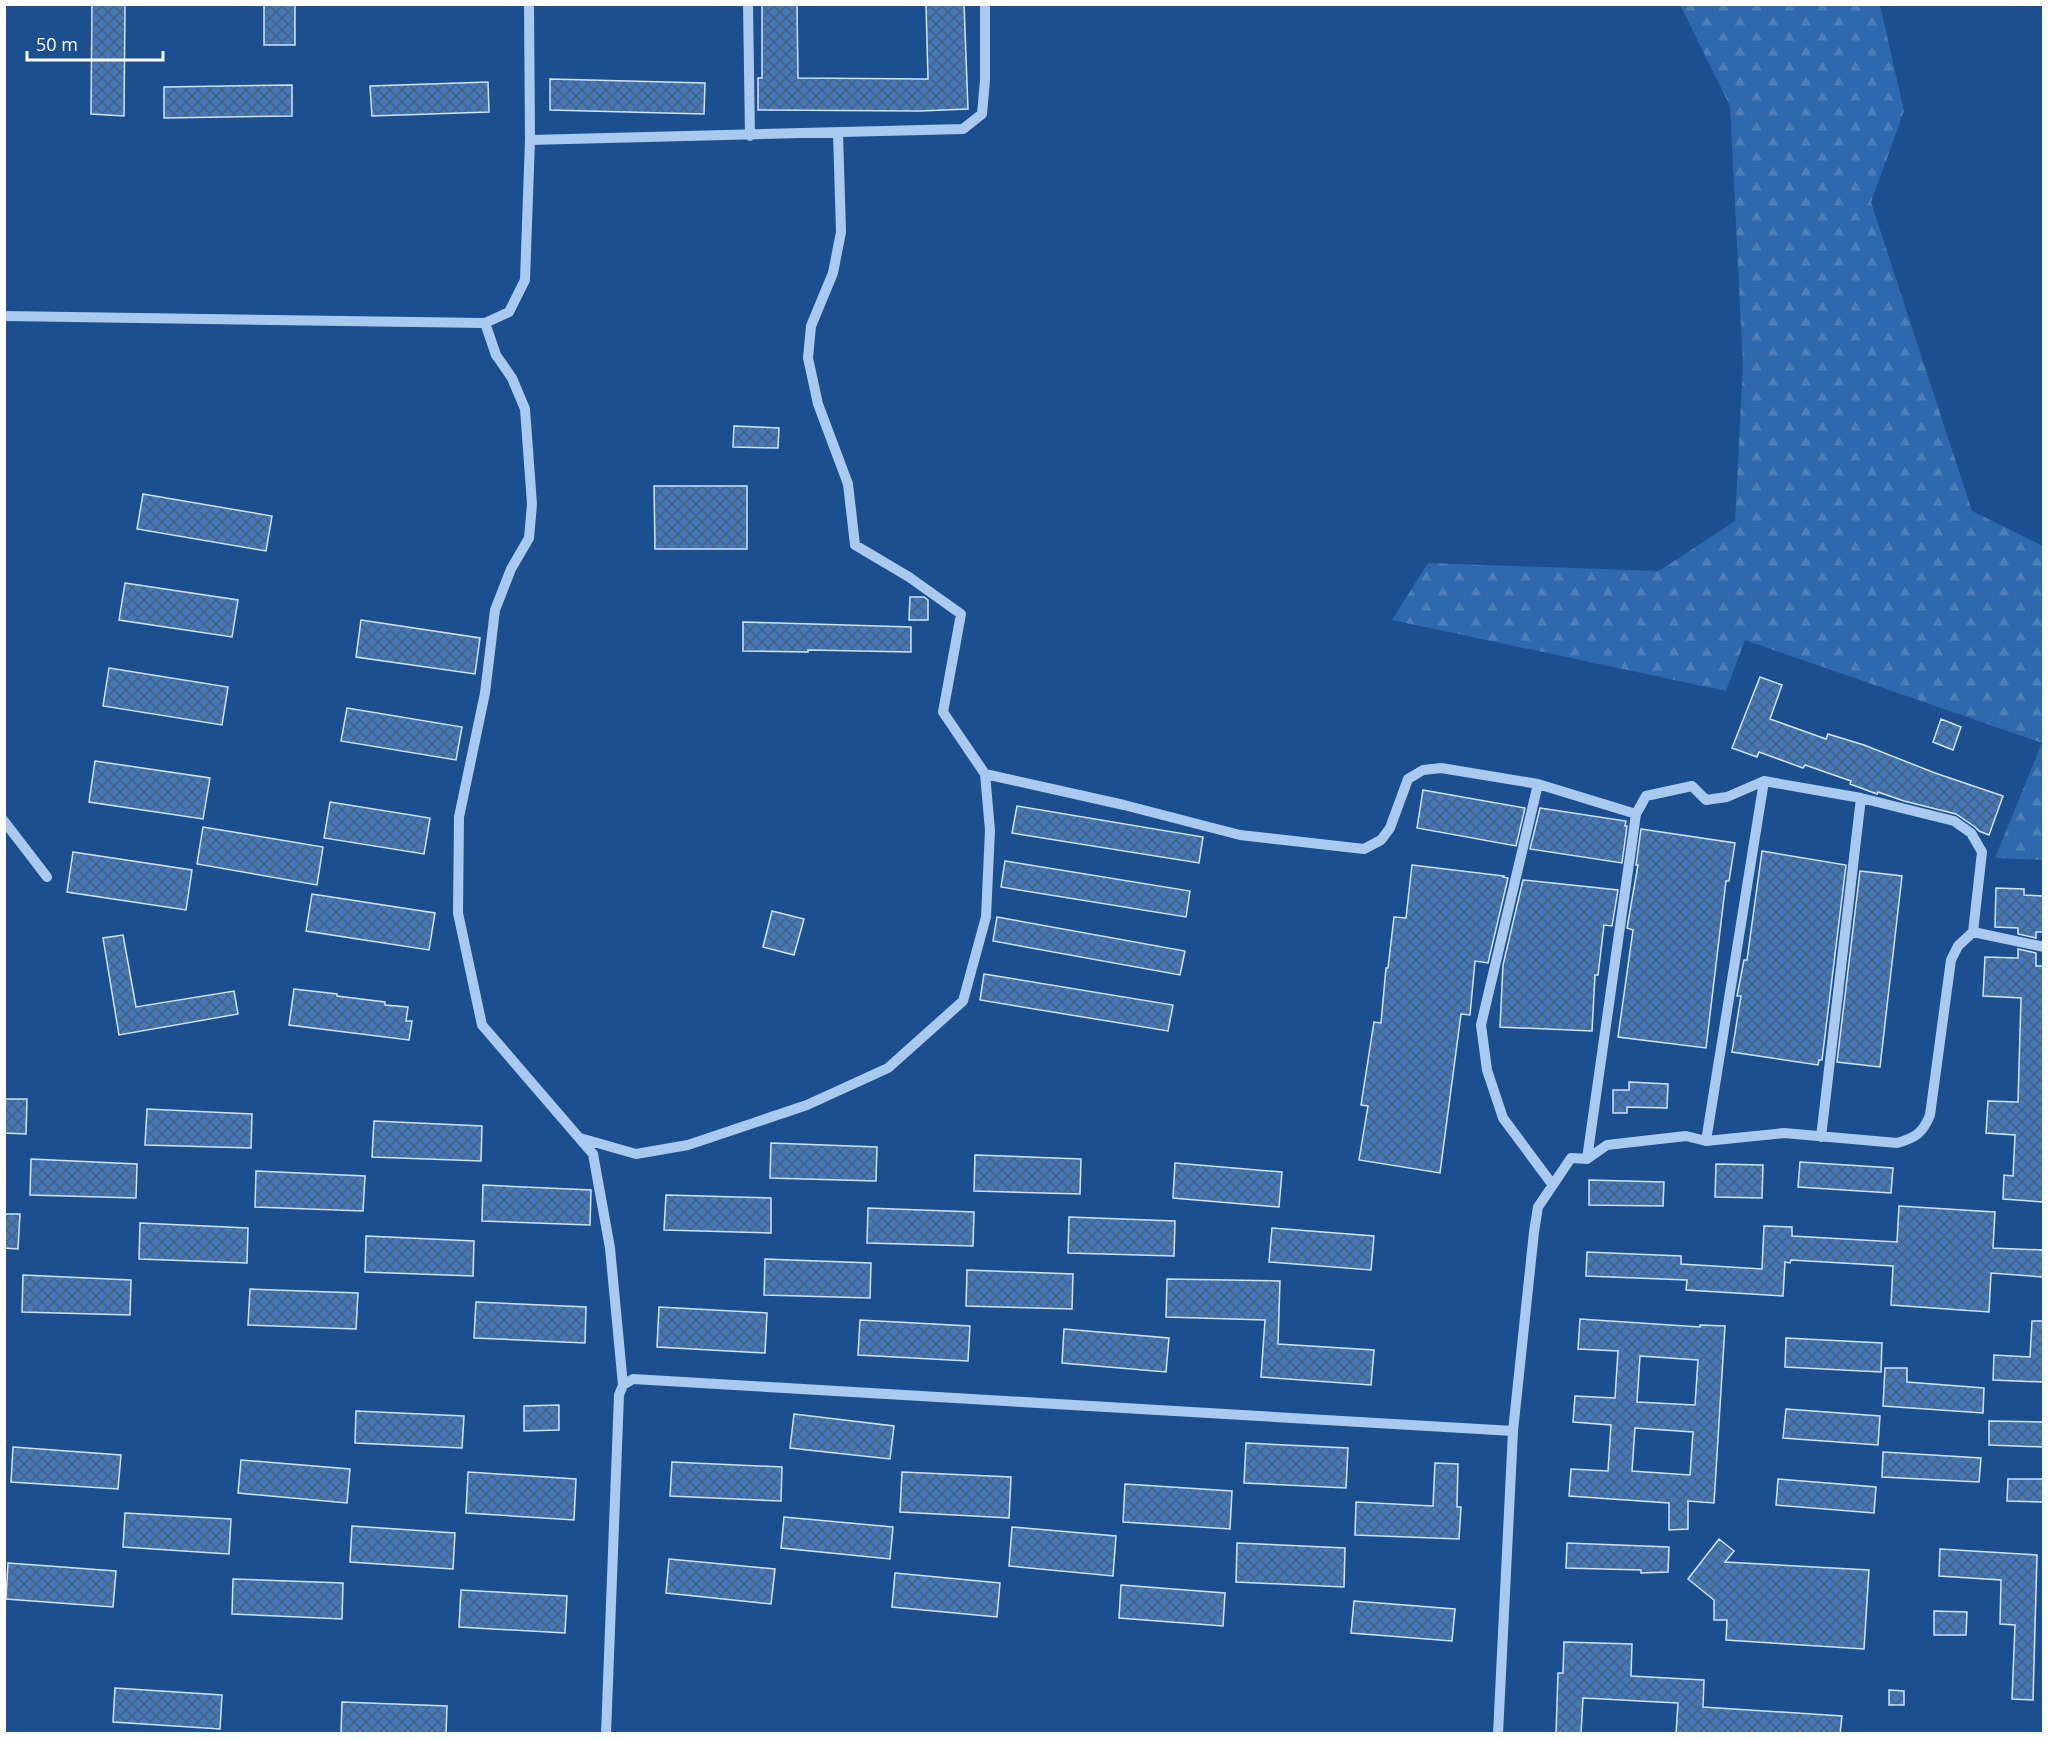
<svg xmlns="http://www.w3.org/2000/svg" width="2048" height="1738" viewBox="0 0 2048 1738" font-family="'Open Sans',sans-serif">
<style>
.forest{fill:url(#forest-firs)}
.building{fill:url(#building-cross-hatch);stroke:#cfe3fa;stroke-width:1.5;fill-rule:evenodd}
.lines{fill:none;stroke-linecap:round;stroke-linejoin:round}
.minor{stroke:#a9c9ee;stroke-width:10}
</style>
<defs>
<pattern id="forest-firs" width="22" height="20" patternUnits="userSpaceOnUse" patternTransform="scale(1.5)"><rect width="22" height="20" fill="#2e69ad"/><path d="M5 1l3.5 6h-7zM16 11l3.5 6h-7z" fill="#4d80b9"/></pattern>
<pattern id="building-cross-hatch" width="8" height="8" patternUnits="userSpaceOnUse" patternTransform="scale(1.5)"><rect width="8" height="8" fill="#4478b7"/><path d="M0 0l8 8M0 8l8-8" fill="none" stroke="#486282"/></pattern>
</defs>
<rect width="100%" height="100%" fill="#1b4f8f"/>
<path class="forest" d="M1680,5H1880L1904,111L1871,202L1972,511L2043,546V860L1995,858L2042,743L1745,640L1726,691L1392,620L1428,563L1659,571L1735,521L1743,366L1730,106Z"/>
<path class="building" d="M92,4H125L124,116L91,114Z
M264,4H295V45H264Z
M762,4H797L798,78L928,79L926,4H964L968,109L920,111L758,110V78H762Z
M550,79L705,83L704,114L550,110Z
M488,82L489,112L372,116L370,86Z
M292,85V116L164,118V87Z
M734,426L779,428L778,448L733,447Z
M654,486H747V549H655Z
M143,494L272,516L266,551L137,529Z
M125,583L238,600L232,637L119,620Z
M910,597H924L928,600V620H909Z
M361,620L480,638L475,674L356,657Z
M743,622L911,627V652L808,650V652L743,651Z
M109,668L228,687L222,725L103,706Z
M1760,677L1782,685L1770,719L1826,739L1828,734L1864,745L1935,773L2003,796L1989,835L1979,831L1975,827L1956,814L1904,801L1878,792L1877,794L1850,784L1851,781L1805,765L1803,768L1759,752L1757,757L1732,748Z
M347,708L462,727L456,760L341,741Z
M1941,719L1961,727L1953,750L1933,742Z
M95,761L210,778L203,819L89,802Z
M1423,790L1525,808L1516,846L1417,828Z
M330,802L430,818L424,854L324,838Z
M1017,806L1203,837L1199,863L1012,833Z
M1540,808L1626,821L1625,826H1627L1622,863L1530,849Z
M203,827L323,847L317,885L197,864Z
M1641,829L1735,843L1729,881H1726L1706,1048L1618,1037L1633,930L1627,928L1638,865H1636Z
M1762,851L1846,865L1822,1060H1819L1818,1065L1732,1052L1741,996H1737L1744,960H1747Z
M73,852L192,870L186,910L67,892Z
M1005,861L1190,891L1186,917L1001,887Z
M1412,865L1504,876L1503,877L1508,878L1488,963L1475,961L1470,1015L1461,1014L1440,1173L1359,1160L1368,1106L1361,1105L1374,1022L1381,1023L1386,968H1388L1394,917L1406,918Z
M1860,871L1902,876L1880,1067L1837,1062Z
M1523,880L1618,890L1612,926L1604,925L1598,975H1595L1592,1031L1500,1027L1503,965Z
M1996,888L2024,889V895L2043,896V932H2036V938L2018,934V928L1995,927Z
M312,894L435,913L429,950L306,931Z
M772,911L804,919L794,955L763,947Z
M997,917L1185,951L1180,975L993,941Z
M123,935L136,1007L234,991L238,1014L119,1035L103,938Z
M2018,949L2036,953V966H2043V1202L2003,1199L2004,1175L2013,1176L2015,1135L1986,1133L1988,1101L2018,1102L2021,998L1983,996L1985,957L2018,958Z
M984,974L1173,1005L1168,1031L980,1000Z
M294,989L337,994V996L385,1002V1005L408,1007L406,1021H412L409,1040L289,1025Z
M1629,1082L1668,1084L1667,1108L1627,1107V1113H1613V1090H1629Z
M4,1099H27L26,1134L4,1133Z
M147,1109L252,1114L251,1148L145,1145Z
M374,1121L482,1126L481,1161L372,1157Z
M771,1143L877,1147L876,1181L770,1178Z
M975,1155L1081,1159L1080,1194L974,1191Z
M31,1159L137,1164L136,1198L30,1195Z
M1800,1162L1893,1168L1891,1193L1798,1187Z
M1175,1163L1282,1172L1279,1207L1173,1198Z
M1716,1164L1763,1165L1762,1198L1715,1197Z
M256,1171L365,1176L363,1211L255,1207Z
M1589,1180L1664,1182L1663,1206L1589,1205Z
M483,1185L591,1190L590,1225L482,1221Z
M666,1195L771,1198V1233L664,1230Z
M1899,1206L1995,1212L1993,1248L2043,1250V1277L1991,1273L1989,1312L1891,1305L1893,1266L1791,1260L1790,1263L1785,1262L1783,1296L1686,1290L1687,1280L1586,1276L1587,1252L1681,1256V1264L1762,1269L1764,1226L1792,1227V1236L1897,1242Z
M868,1208L974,1212L973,1246L867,1243Z
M4,1214H20L18,1249L4,1248Z
M1069,1217L1175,1221L1174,1256L1068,1253Z
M140,1223L248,1228L247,1263L139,1259Z
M1272,1228L1374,1236L1371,1270L1269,1262Z
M366,1236L474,1241L473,1276L365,1272Z
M765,1259L871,1263L870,1298L764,1295Z
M967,1270L1073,1274L1072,1309L966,1306Z
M23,1275L131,1280L130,1315L22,1312Z
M1167,1279L1280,1281L1278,1344L1374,1350L1371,1385L1261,1377L1265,1320L1166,1317Z
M250,1289L358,1293L356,1329L248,1325Z
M476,1302L586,1307L585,1343L474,1338Z
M659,1307L767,1313L765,1353L657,1347Z
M1580,1319L1700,1327V1325L1725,1326L1714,1503L1688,1501V1529L1669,1530V1503L1569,1496L1571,1469L1608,1471L1611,1425L1573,1422L1575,1396L1615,1398L1618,1351L1578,1349ZM1640,1356L1698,1360L1695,1405L1637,1402ZM1635,1428L1693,1432L1690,1475L1632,1471Z
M860,1320L970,1326L968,1361L858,1355Z
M2032,1321H2043V1382L1993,1380L1994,1355L2030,1357Z
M1064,1329L1169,1338L1166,1372L1062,1363Z
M1786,1338L1882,1343L1881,1372L1785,1367Z
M1885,1368H1907V1382L1984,1388L1983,1413L1883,1406Z
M559,1405V1430L524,1431V1406Z
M1786,1409L1880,1416L1878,1445L1783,1438Z
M356,1411L464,1416L462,1448L355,1443Z
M794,1414L894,1426L890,1459L790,1448Z
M1989,1421L2043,1422V1447L1989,1445Z
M1246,1443L1348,1448L1346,1488L1244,1483Z
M13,1447L121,1455L118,1489L11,1482Z
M1883,1452L1981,1458L1979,1482L1882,1477Z
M241,1460L350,1469L347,1503L238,1493Z
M672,1462L782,1467L781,1501L670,1496Z
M1435,1463L1458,1464L1457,1507H1461L1459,1539L1355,1535L1356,1502L1433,1506Z
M468,1472L576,1479L574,1520L466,1513Z
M902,1472L1011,1477L1009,1518L900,1512Z
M1778,1479L1876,1487L1874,1513L1776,1505Z
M2008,1479H2043V1502L2007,1501Z
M1125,1484L1232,1491L1230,1529L1123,1522Z
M125,1513L231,1519L229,1554L123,1547Z
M784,1517L893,1527L890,1559L781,1548Z
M352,1526L455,1533L453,1569L350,1562Z
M1012,1527L1116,1536L1113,1576L1009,1566Z
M1719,1539L1734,1551L1725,1562L1869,1570L1864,1649L1726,1640L1727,1620H1714V1600L1688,1579Z
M1237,1543L1345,1548L1344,1587L1236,1582Z
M1567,1543L1669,1547L1668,1572L1641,1573V1570L1566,1568Z
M1940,1549L2037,1555L2033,1700L2012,1699L2015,1625L2000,1624L2001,1580L1939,1576Z
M669,1559L775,1569L771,1604L666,1593Z
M8,1563L116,1571L113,1607L6,1599Z
M895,1573L1000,1583L997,1617L892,1607Z
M233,1579L343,1583L342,1619L232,1614Z
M1121,1585L1225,1593L1223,1626L1119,1618Z
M461,1590L567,1596L565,1633L459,1627Z
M1354,1601L1455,1609L1452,1641L1351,1633Z
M1934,1611L1967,1612L1966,1635H1934Z
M1564,1642L1632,1644L1631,1676L1704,1680L1703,1707L1842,1716L1840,1734H1676L1678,1703L1583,1698L1581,1734H1556L1558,1673H1563Z
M115,1688L222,1695L220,1729L113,1722Z
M1889,1690L1904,1691V1705H1889Z
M342,1702L447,1706L446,1734H341Z"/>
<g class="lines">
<path class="minor" d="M748,4L750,136
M530,140L963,129L982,114L985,80V4
M4,316L485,323L509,312L525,280L530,140L529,4
M485,323L496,355L512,378L525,409L532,504L529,538L511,569L495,610L485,693L459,817L458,913L482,1025L593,1154L610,1248L623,1385L619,1395L606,1734
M985,774L1124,805L1240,835L1364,849L1381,840L1390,828L1408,779L1423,770L1441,768L1538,784L1636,814L1646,796L1692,786L1706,800L1727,797L1764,781L1861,798L1954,821L1971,833L1982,852L1973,932
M1538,784L1481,1025L1487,1070L1503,1118L1552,1184
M4,821L47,877
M1821,1137L1861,798
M580,1138L636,1154L688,1145L807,1105L888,1068L963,1001L986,917L990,830L985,774L943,712L961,614L909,577L855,545L848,484L818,404L808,358L811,326L833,273L841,232L838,133
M1706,1141L1764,781
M1587,1159L1636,814
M623,1385L633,1379L1513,1431
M1498,1734L1513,1431L1534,1232L1538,1207L1571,1158L1587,1159L1607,1145L1686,1136L1706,1141L1784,1133L1897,1143C1915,1138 1923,1133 1930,1115L1951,960L1958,946L1973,932L2044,947"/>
</g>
<rect width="2048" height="1738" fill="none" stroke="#ffffff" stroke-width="12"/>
<path d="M27 51v9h136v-9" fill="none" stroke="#ffffff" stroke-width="3"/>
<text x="36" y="51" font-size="18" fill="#ffffff" stroke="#1b4f8f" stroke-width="4.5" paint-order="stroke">50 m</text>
</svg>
